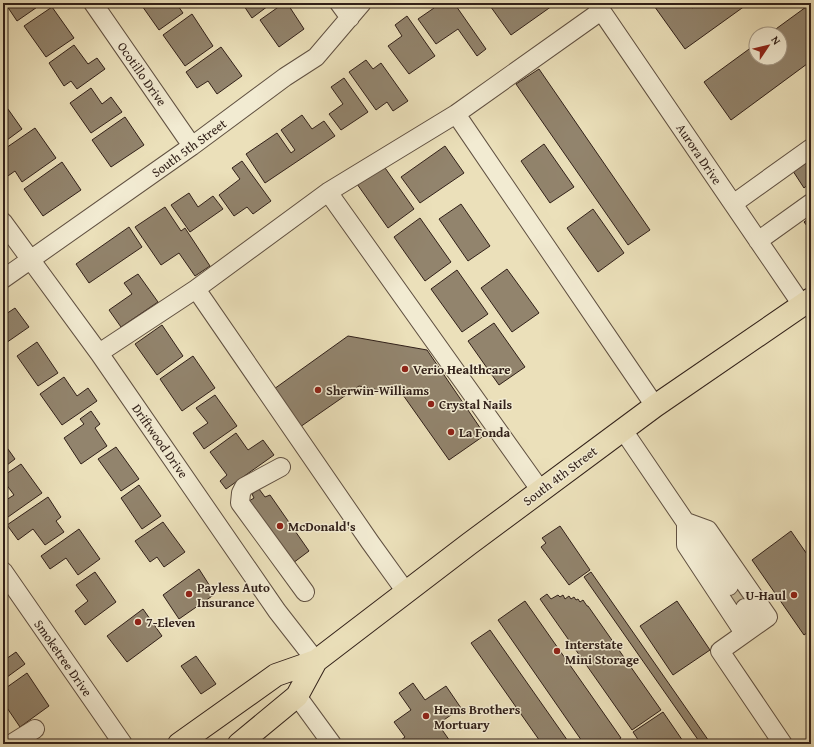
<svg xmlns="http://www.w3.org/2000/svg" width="814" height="747" viewBox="0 0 814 747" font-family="'Gentium Book Plus',serif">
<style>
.building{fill:#92846d;stroke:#312019}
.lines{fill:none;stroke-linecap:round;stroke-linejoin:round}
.minor-tunnel{stroke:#c6ba9a;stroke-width:18;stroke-dasharray:18 9;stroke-linecap:butt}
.minor-casing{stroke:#605041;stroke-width:20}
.major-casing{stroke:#312019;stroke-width:24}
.minor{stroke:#f2ebd2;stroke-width:18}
.major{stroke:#ebe0ba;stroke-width:22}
.poi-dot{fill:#8f2418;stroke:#f2ebd2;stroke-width:1.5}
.labels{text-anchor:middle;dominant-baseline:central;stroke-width:3;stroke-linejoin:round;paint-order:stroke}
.street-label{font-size:13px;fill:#312019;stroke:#f2ebd2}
.poi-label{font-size:13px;font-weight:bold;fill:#312019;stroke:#f2ebd2;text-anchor:start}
</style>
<rect width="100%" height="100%" fill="#ebe0ba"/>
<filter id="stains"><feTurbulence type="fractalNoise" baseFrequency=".005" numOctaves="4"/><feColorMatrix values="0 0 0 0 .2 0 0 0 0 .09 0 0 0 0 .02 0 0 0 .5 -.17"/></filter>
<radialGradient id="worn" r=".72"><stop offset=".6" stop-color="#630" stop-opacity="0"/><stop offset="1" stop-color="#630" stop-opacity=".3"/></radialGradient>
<path class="building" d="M5,3H43L17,21Z
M140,3H176L183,13L159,30Z
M242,3H272L252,18Z
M284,3H287L304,29L279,47L260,20Z
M430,3H454L486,49L477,56L458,29L436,44L418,19L434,8Z
M488,3H550L552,6L511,35Z
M652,3H688L692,8L700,3H749L685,49Z
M52,7L74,38L46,57L24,26Z
M806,7L811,13V61L731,120L704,82L756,44V58H780V34H769Z
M192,14L213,46L185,66L163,35Z
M407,16L435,56L409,74L388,46L402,36L395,25Z
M74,45L88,64L97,58L105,69L77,89L71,81L64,86L49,63Z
M221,47L242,76L217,94L208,81L197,88L186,72Z
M366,60L373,69L381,63L408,101L393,111L387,102L376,110L349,72Z
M539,69L650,230L628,245L516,84Z
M344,78L368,112L341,130L329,114L343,104L331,87Z
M91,88L102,104L111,97L122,112L91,133L70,103Z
M3,102L22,129L3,143Z
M302,115L312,129L324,121L335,136L265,183L246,154L277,133L291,153L295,150L281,130Z
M125,117L144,145L111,167L92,140Z
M35,128L56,158L22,182L15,171L5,178L3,175V150Z
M544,144L574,187L550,203L521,161Z
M445,146L464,173L420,203L401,177Z
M811,154V182L804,188L791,168Z
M242,161L271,201L253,214L247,207L234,216L219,195L240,179L232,168Z
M62,162L81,190L43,216L24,189Z
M383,165L414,209L388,228L357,184Z
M189,193L198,207L213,196L223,209L190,232L171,205Z
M461,204L490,246L468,261L439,219Z
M165,207L181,231L185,228L210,266L195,276L179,253L161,265L135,227Z
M593,209L624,253L598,272L567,228Z
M811,217V231L804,222Z
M420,218L451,262L425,281L394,237Z
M129,227L142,247L89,283L76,264Z
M507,269L539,313L512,332L481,288Z
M457,270L488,314L462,332L431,289Z
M138,274L158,302L121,327L109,310L132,294L124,283Z
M15,308L29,327L3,345V316Z
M494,323L525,367L499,385L468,341Z
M162,325L183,356L157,375L135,344Z
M348,336L427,350L485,435L449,460L403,395L359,386L300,427L274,389Z
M37,342L58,373L38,386L17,356Z
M193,356L215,388L182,411L160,379Z
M64,377L77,396L88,388L97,401L62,425L40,394Z
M215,395L237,426L204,449L193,433L208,423L196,408Z
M91,411L100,424L95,428L107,446L81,464L64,438L84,424L80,419Z
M236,433L248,450L263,440L274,455L226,489L220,481L227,475L210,452Z
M3,442L15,459L3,468Z
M116,447L139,479L121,491L98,459Z
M21,464L42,493L8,517L3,509V502L14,495L3,480V476Z
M139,485L161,516L142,529L121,498Z
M259,489L265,497L270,495L309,551L293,563L249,501L254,498L252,494Z
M48,497L61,517L56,521L64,532L45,545L33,529L18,540L7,525Z
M163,522L185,552L164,567L157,557L150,562L135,541Z
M560,526L590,570L569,585L541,547L546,543L542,538Z
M79,529L100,559L78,575L66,558L50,569L41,556Z
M791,531L811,560V630L804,635L752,560Z
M199,569L215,594L179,619L163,595Z
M95,572L116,602L85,625L75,611L88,601L76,585Z
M591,572L711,744H701L584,577Z
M547,594L551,599L558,595L560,597L563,595L565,599L569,596L571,599L574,597L576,600L578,599L580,602L583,600L587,606H588L661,710L632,730L540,599Z
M525,601L621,738L612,744H584L498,620Z
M677,601L710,650L673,675L640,626Z
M143,609L162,636L127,662L107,636Z
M490,630L570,744H542L471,643Z
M16,652L25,664L3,680V655L6,659Z
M196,656L216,684L201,694L181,666Z
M27,673L49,706L20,727L3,702V690Z
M413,683L425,700L446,686L461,708L438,724L452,744H396L405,737L394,722L411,710L399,693Z
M663,712L685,744H641L633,732Z"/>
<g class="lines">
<path class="minor-tunnel" d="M729,586L745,608"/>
<defs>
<path id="minor" d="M93,3L192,146
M339,3L350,18
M596,3L802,305
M456,114L655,406
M328,192L541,491
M733,204L811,148
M3,222L99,353L277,611L316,661
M758,241L811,203
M3,279L192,146L285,77L316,57L362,3
M196,289L328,192L456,114L601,11
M99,353L196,289L370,542L406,592
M623,430L729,586
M281,467L244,487L241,493L240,503L305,592
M686,522L708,530L768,617L720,651L783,744
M686,522V545L744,633
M3,571L123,744
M745,608L756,625
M297,696L332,744
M11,744L35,729"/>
<path id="major" d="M179,744L276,675L316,661L469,544L655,406L811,299
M239,744L297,696L316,661"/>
</defs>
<use href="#minor" class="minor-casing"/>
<use href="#major" class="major-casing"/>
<use href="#minor" class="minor"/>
<use href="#major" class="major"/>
</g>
<g class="poi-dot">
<circle cx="405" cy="369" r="4"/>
<circle cx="318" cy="390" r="4"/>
<circle cx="431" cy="404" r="4"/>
<circle cx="451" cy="432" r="4"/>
<circle cx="280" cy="526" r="4"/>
<circle cx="189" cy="594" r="4"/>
<circle cx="794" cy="595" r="4"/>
<circle cx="138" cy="622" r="4"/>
<circle cx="557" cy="651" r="4"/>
<circle cx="426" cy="716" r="4"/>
</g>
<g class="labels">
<g class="street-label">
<text transform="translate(142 74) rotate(55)">Ocotillo Drive</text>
<text transform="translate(189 148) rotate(-36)">South 5th Street</text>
<text transform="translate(699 154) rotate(56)">Aurora Drive</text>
<text transform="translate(160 441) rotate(55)">Driftwood Drive</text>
<text transform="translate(560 476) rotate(-37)">South 4th Street</text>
<text transform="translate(63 658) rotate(55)">Smoketree Drive</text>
</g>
<g class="poi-label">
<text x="413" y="369">Verio Healthcare</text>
<text x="326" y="390">Sherwin-Williams</text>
<text x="439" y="404">Crystal Nails</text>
<text x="459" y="432">La Fonda</text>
<text x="288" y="526">McDonald's</text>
<text x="197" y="587">Payless Auto<tspan x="197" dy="15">Insurance</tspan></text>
<text x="786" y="595" text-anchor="end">U-Haul</text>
<text x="146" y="622">7-Eleven</text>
<text x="565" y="644">Interstate<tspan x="565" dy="15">Mini Storage</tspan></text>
<text x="434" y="709">Hems Brothers<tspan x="434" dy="15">Mortuary</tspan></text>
</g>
</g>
<rect width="814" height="747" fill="none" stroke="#ebe0ba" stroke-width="16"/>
<rect x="4" y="4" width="806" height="739" fill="none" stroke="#312019" stroke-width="2"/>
<rect x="8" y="8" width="798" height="731" fill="none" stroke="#312019"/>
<g transform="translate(768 46) rotate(55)"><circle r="19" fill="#f2ebd2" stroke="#a59a88"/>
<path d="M0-3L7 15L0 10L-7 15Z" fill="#8f2418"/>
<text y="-6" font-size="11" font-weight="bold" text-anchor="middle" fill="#312019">N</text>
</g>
<rect width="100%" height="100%" filter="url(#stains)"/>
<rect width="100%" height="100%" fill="url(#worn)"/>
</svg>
